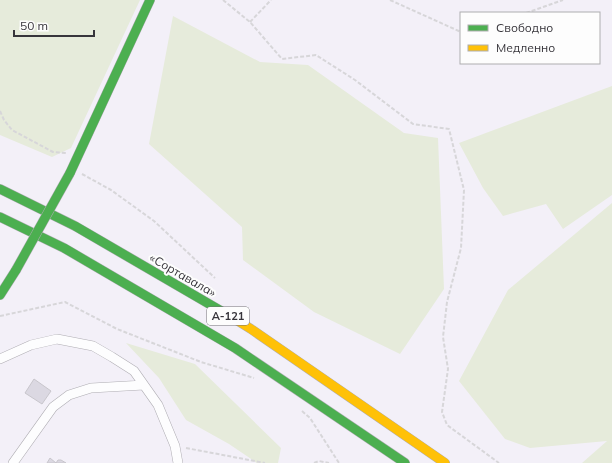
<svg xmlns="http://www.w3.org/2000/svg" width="612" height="463" viewBox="0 0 612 463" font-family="Mulish,sans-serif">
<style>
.green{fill:#e6ebdb}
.building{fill:#dbd8e2;stroke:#c8c6cc}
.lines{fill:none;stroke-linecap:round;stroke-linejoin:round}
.street-casing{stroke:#afadb3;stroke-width:10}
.fast-casing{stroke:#afadb3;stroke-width:10}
.slow-casing{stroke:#afadb3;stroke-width:10}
.path{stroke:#d7d6d9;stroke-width:2;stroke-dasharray:4 2;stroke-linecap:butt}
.street{stroke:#fdfdfe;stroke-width:9}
.fast{stroke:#4caf50;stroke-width:9}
.slow{stroke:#ffc107;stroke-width:9}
.fast-bridge-casing{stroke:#afadb3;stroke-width:10;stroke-linecap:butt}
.fast-bridge{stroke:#4caf50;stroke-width:9}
.labels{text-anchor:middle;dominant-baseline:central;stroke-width:4;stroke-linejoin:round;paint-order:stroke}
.shield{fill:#fdfdfd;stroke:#727175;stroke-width:1}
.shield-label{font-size:11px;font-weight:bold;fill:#37353b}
.street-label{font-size:12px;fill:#37353b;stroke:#fdfdfd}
</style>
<rect width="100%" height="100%" fill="#f3f0f8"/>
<path class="green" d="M0,0H140L71,148L52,157L0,135Z
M173,16L260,62L308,65L404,133L438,138L444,289L400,354L314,312L243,260L242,227L149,144Z
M612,86V195L563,229L546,204L503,216L483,188L459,143Z
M612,203V463H582L607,441L530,448L505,439L459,381L508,290Z
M126,343L195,364L281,448L278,463H257L229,444L186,420L159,378Z"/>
<path class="building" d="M34,379L51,391L42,404L25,393Z
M50,458L56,463L58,460H61L66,463H47Z"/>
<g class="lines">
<defs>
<path id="street" d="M0,359L31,345L57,339L93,346L112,357L134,371L158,405L175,446L178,463
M13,463L53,407L69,395L91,388L144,385"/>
<path id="fast" d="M70,173L150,0
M0,189L75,226L235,319
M0,217L64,248L235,348L405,463
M0,295L16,270"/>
<path id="slow" d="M235,319L251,329L445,463"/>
</defs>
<use href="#street" class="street-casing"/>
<use href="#fast" class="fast-casing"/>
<use href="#slow" class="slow-casing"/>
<path class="path" d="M223,0L250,22L282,59L316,55L355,80L413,124L449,129L464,190L461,248L447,302L443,337L448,369L442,412L447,425L499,463
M390,0L461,32
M526,13L563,0
M250,22L271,0
M0,111L4,120L12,130L53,152L66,153
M82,174L111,190L154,221L215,278
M0,316L65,302L117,329L201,362L254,378
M302,411L310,418L339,463
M186,448L265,463
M314,463L319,461L329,463"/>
<use href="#street" class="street"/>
<use href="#fast" class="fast"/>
<use href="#slow" class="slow"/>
<defs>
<path id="fast-bridge" d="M16,270L70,173"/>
</defs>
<use href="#fast-bridge" class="fast-bridge-casing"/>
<use href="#fast-bridge" class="fast-bridge"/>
</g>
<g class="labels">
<rect class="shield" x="207" y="307" width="42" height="18" rx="3"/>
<g class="shield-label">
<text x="228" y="316">А-121</text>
</g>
<g class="street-label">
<text transform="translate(183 275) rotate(30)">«Сортавала»</text>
</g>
</g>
<rect x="460" y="12" width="140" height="52" fill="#fdfdfd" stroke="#aeadaf"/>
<rect x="468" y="25" width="20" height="6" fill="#4caf50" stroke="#aeadaf"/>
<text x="496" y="32" font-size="12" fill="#37353b">Свободно</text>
<rect x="468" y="45" width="20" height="6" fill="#ffc107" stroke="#aeadaf"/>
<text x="496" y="52" font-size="12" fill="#37353b">Медленно</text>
<path d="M14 30v6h80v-6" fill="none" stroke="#37353b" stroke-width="2"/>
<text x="20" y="30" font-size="12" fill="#37353b" stroke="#fdfdfd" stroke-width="3" paint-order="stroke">50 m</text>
</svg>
